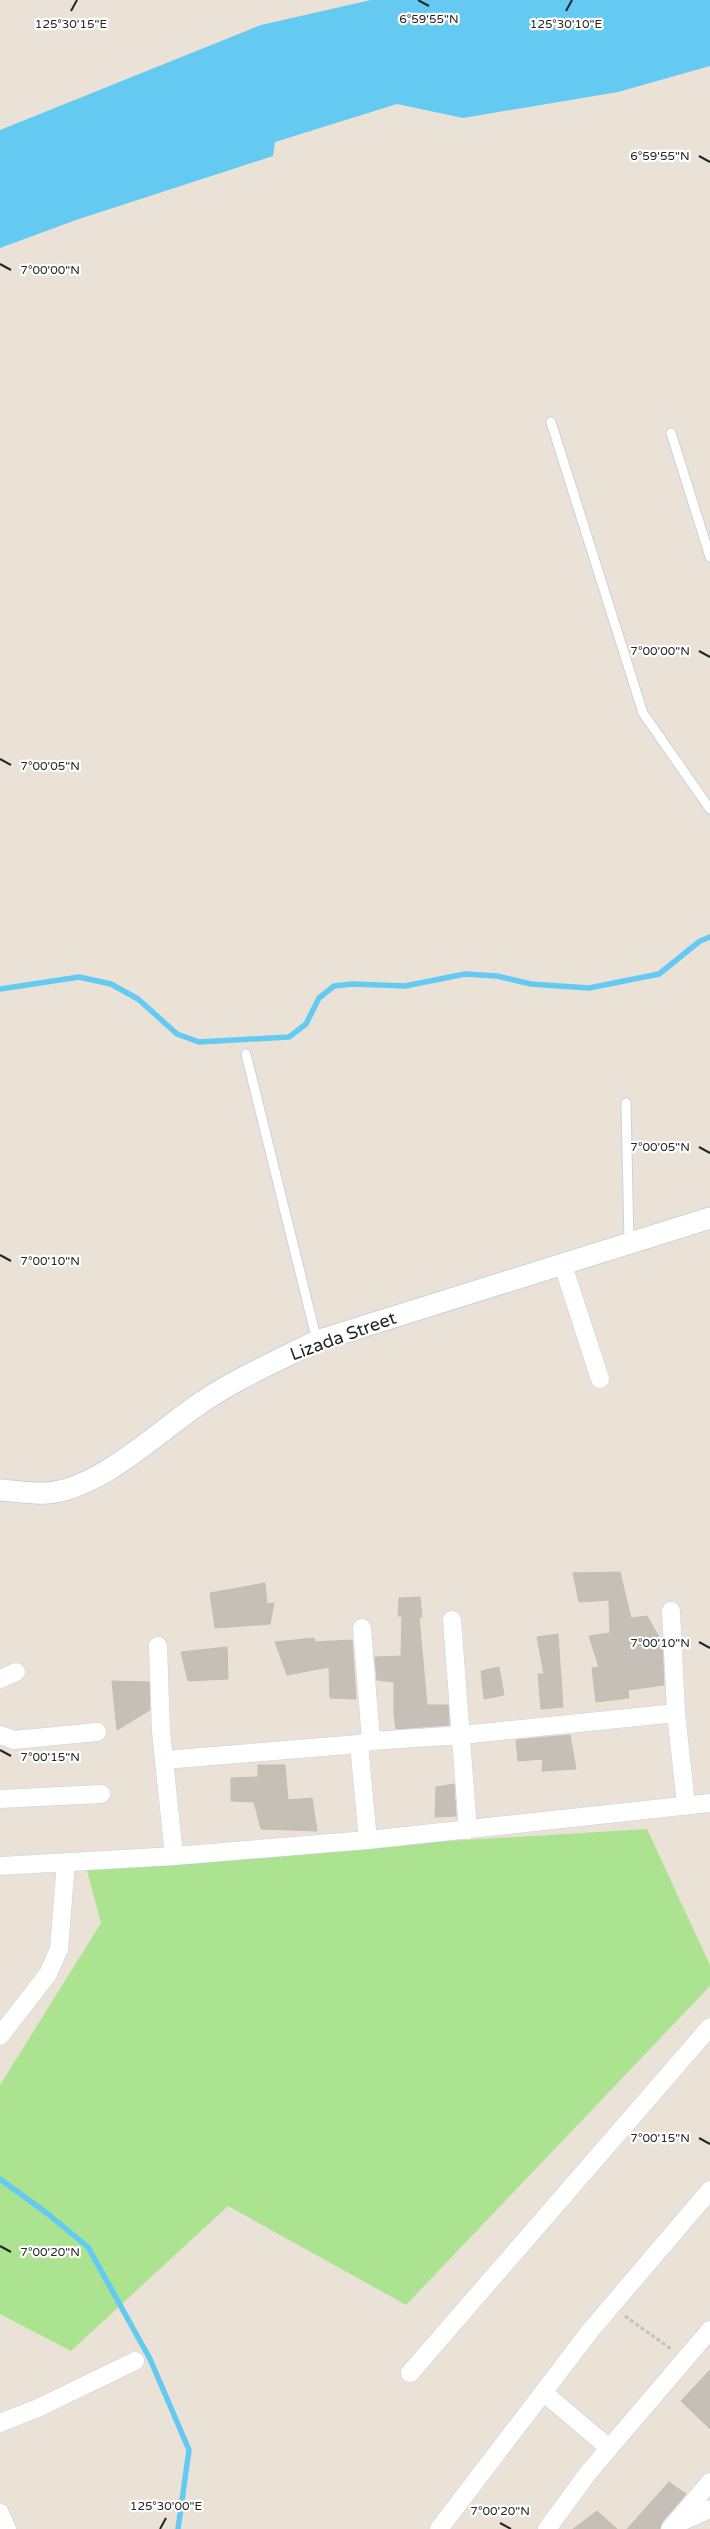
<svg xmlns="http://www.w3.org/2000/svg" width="710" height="2529" viewBox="0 0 710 2529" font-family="'Varela Round',sans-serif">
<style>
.green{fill:#ace391}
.water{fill:#65caf1}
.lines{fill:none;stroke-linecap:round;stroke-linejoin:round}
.stream{stroke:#65caf1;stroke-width:5.5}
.building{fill:#c5bfb7;stroke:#c5beb1}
.service-casing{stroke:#ccd0e1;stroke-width:11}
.minor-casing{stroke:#ccd0e1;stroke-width:19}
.tertiary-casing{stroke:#ccd0e1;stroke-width:23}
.path{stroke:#c2c2c2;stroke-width:3;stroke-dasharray:4 2.5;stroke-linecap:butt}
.service{stroke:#fff;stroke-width:9}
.minor{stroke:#fff;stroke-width:18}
.tertiary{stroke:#fff;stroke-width:21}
.ticks{fill:none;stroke:#262626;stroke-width:2}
.labels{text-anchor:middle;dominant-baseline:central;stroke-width:4.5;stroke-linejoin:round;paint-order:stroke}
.street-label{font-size:18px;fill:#262626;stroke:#fff}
.ticks-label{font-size:12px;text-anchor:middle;fill:#262626;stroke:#fff;stroke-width:4.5;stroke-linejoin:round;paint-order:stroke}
</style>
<rect width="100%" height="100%" fill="#eae2d7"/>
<path class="green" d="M647,1829L710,1965V1986L406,2305L228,2206L71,2351L0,2314V2085L101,1923L85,1863Z"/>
<path class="water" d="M371,0H710V66L618,92L463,118L397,104L275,142L273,156L76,220L0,248V130L261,25Z"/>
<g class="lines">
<path class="stream" d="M0,989L79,977L111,984L138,999L177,1034L199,1042L289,1037L306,1024L319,998L334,986L353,984L405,986L465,974L497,976L531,984L589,988L659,974L700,941L710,937
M0,2179L48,2214L88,2247L150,2359L189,2450L178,2529"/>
</g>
<path class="building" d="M620,1572L631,1618L647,1616L662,1642L664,1685L628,1690L629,1698L596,1702L592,1668L599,1667L589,1636L610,1633L609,1600L579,1602L573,1573Z
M265,1583L267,1604L274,1603L270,1624L215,1628L210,1593Z
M420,1597L422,1617H419L427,1705H448L449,1725L396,1729L394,1715V1682L377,1680L375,1657L401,1656L402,1616H398L399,1598Z
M558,1634L563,1707L541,1709L538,1674H544L537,1637Z
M314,1638L315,1642L352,1640L356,1699L330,1698L329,1667L287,1675L275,1642Z
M227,1647L228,1679L188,1681L181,1652Z
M499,1667L504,1695L484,1699L481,1671Z
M112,1681L149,1682L150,1710L117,1730Z
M570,1735L576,1769L542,1771L543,1759L518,1761L516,1740Z
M258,1765H285L288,1800L312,1798L317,1831L261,1829L254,1802L231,1801V1778L258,1777Z
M454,1784L456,1816L435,1817L436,1787Z
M710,2370V2429L681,2401Z
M669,2482L686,2494L662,2522L660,2529H627Z
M597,2511L617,2529H573Z"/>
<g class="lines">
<defs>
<path id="service" d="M551,422L643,713L710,809
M671,433L710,557
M246,1054L317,1341
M626,1103L629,1242"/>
<path id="minor" d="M563,1265L600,1379
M671,1611L676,1713L686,1805
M452,1620L468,1830
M362,1628L371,1741
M158,1646L161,1731L174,1856
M0,1679L16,1672
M0,1735L14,1740L97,1732
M359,1744L368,1840
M164,1760L359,1744L371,1741L461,1735L676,1713
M0,1799L101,1794
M0,1866L174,1856L368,1840L710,1803
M0,2036L48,1974L59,1949L66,1862
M410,2373L710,2027
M543,2392L609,2448
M0,2423L38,2408L135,2361
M0,2513L7,2529
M676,2524L710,2509
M439,2529L590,2331L710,2190
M547,2529L588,2473L710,2330
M670,2529L710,2482"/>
<path id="tertiary" d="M0,1490C15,1491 31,1494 46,1493C98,1490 157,1433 199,1404C235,1379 277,1361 317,1341L710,1218"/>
</defs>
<use href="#service" class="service-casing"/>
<use href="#minor" class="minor-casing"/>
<use href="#tertiary" class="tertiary-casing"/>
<path class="path" d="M625,2316L671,2349"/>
<use href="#service" class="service"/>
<use href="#minor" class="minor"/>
<use href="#tertiary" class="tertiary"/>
</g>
<path class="ticks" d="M418,0L429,6M71,11L77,0M566,11L572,0M699,156L710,162M0,264L11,270M699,651L710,657M0,759L11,765M699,1147L710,1153M0,1255L11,1261M699,1642L710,1648M0,1750L11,1756M699,2138L710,2144M0,2246L11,2252M500,2523L511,2529M160,2529L166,2518"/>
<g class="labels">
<g class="street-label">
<text transform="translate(343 1336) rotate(-20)">Lizada Street</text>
</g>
</g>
<g class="ticks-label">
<text x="429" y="23">6°59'55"N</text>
<text x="71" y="28">125°30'15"E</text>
<text x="566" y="28">125°30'10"E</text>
<text x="660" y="160">6°59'55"N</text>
<text x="50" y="274">7°00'00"N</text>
<text x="660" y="655">7°00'00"N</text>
<text x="50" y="770">7°00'05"N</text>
<text x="660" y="1151">7°00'05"N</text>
<text x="50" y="1265">7°00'10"N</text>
<text x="660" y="1647">7°00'10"N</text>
<text x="50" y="1761">7°00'15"N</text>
<text x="660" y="2142">7°00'15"N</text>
<text x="50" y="2256">7°00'20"N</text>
<text x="166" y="2510">125°30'00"E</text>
<text x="500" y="2515">7°00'20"N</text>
</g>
</svg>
